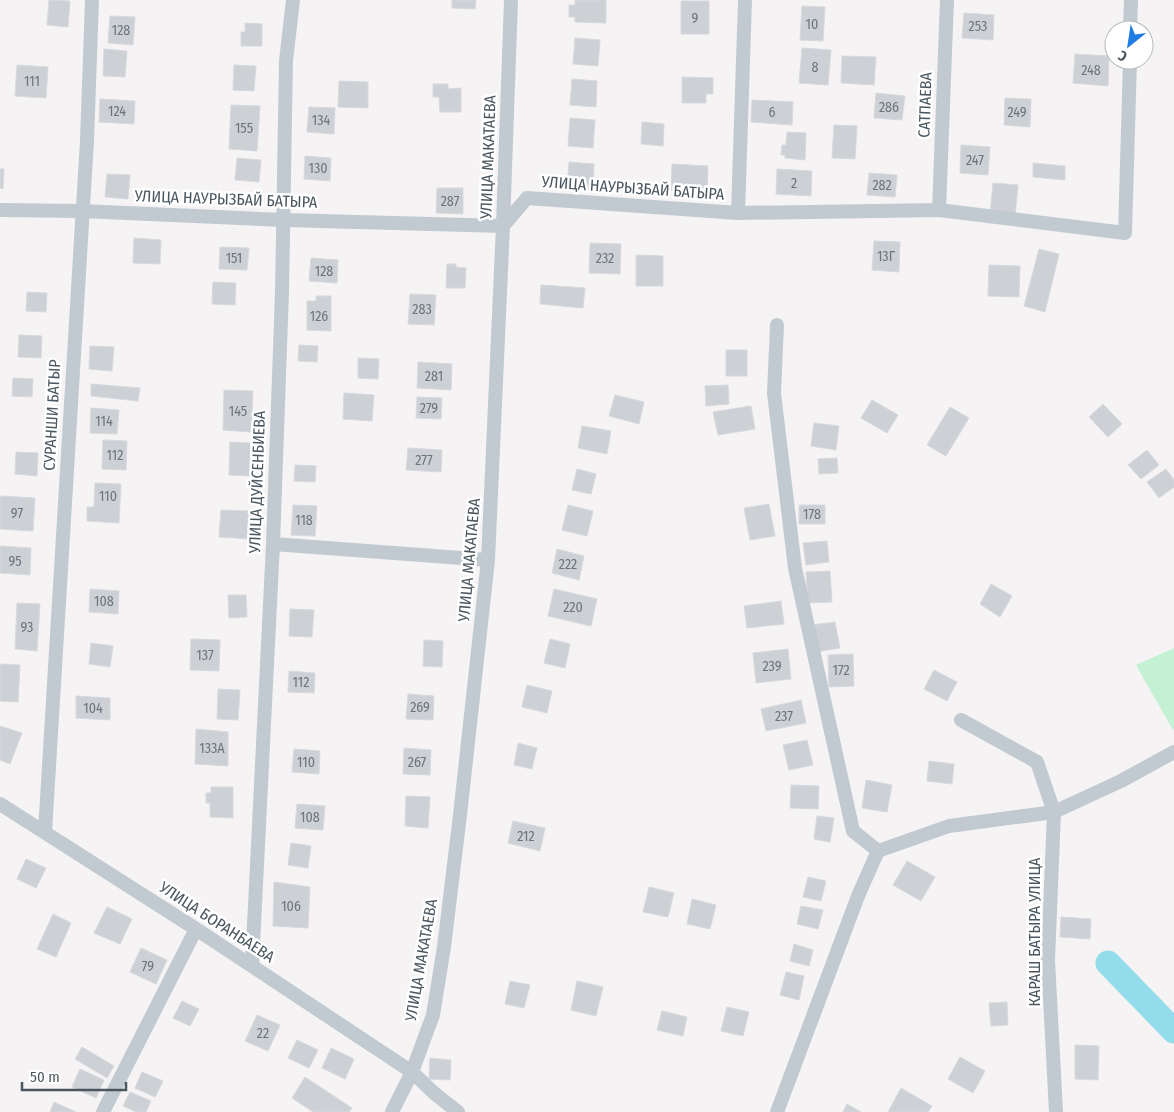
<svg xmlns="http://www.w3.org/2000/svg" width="1174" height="1112" viewBox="0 0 1174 1112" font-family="'Fira Sans Condensed',sans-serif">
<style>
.green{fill:#c4f0d3}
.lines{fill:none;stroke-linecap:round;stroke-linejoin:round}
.river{stroke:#92dceb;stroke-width:25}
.building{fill:#cdd0d5;stroke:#d7d9de}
.minor{stroke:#c1cad1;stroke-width:14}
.labels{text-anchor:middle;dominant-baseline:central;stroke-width:5;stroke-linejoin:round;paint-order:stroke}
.number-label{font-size:14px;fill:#6b757d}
.street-label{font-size:16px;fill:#4a5760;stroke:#fff}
</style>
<rect width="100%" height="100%" fill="#f5f3f3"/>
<path class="green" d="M1174,648V729L1173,730L1136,665Z"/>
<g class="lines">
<path class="river" d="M1108,963L1174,1031"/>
</g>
<path class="building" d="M49,0L70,1L68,27L47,25Z
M452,0H476L475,9L452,8Z
M575,0H606V23L575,22V17H569V5H575Z
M681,1H709V34H681Z
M802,6L825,7L823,41L800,40Z
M964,13L994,15L993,40L962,38Z
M110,16L135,17L133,45L108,43Z
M245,23L262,24V46H241V32H245Z
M575,38L600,40L598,66L573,64Z
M802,48L831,50L828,85L799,83Z
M104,49L127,51L125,77L103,76Z
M1075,54L1109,56L1108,86L1073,83Z
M842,56L876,57L874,85L841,83Z
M17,65L48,67L46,98L15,96Z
M234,65L256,66L254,91L233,90Z
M682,77L713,78V94H706V103H682Z
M572,79L597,81L596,107L570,105Z
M339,81L368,82V108L338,107Z
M433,84H448V89L461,88V112H440L439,97H433Z
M876,93L905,96L902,120L874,118Z
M1005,98L1031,99L1030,127L1004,125Z
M100,99L135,101L134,124L99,122Z
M752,100L793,102L792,125L751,122Z
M231,105L260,106L257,151L229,149Z
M309,107L335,108L334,134L307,132Z
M570,118L595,120L593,148L568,146Z
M642,122L664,124L663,146L641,144Z
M834,125L857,126L855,159L832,158Z
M787,132L806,133L805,160L785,158V155H781L782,145H786Z
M961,145L990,147L988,175L960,173Z
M305,156L331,158L330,181L304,179Z
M237,158L261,160L259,182L235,180Z
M569,162L594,164L593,190L567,189Z
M1033,163L1065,166V180L1033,177Z
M672,164L708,166L707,192L671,190Z
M0,169H4L3,189L0,188Z
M777,169L812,171L811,196L776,194Z
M869,173L897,175L895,197L867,195Z
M107,174L130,175L128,199L105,197Z
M993,183L1018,185L1015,217L990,214Z
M437,188H463V214L436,213Z
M134,238L161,240L160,264L133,263Z
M874,241L900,242L899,272L872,270Z
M590,243L621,244L620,274L589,273Z
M220,247L249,248L247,270L219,269Z
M1039,249L1059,254L1045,312L1024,306Z
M636,255L663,256V286H636Z
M311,258L338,260L337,283L309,281Z
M447,264H456V267L466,268L465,288H446Z
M989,265L1020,266L1019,297L988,296Z
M213,282L236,283L235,305L212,304Z
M541,285L585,288L583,308L540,304Z
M27,292L47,293L46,312L26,311Z
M410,294L436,295L434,325L408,324Z
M316,296H331V331L307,330V301H316Z
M19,335L42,336L41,358L18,357Z
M299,345L318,346L317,362L298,361Z
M90,346L114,347L112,371L89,369Z
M726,350H747V376H726Z
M358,358L379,359L378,379L358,378Z
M418,362L452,364L451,390L417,388Z
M13,378L33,379L32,397L12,396Z
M91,384L140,388L138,401L91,396Z
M728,385L729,404L706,406L705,386Z
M224,390L253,391L251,432L223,430Z
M344,393L374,395L372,421L343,419Z
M615,395L644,402L639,424L609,416Z
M417,397L442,398L441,419L416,418Z
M872,400L898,415L887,433L861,418Z
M1103,404L1122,424L1108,437L1089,417Z
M751,406L755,429L718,435L713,412Z
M950,407L969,418L946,456L927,445Z
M91,408L119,410L117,434L90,433Z
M814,423L839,426L836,450L811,446Z
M582,426L611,431L607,454L578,448Z
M103,440L127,441L126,470L102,469Z
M230,442L251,443L250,476L229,475Z
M408,448L442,450L441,472L406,470Z
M1147,450L1159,465L1141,479L1128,465Z
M16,452L38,453L37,476L15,474Z
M837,458L838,473L819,474L818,459Z
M295,465L316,466L315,482L294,481Z
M577,469L596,474L591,494L572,490Z
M1166,469L1174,480V487L1159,498L1147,482Z
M95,483L121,484L119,523L87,521V507H94Z
M0,496L35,498L33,531L0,529Z
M769,504L775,536L750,540L744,508Z
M293,505L317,506L315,536L291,535Z
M568,505L593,511L587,536L562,530Z
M799,505H825V524H799Z
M221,510L251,511L250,539L219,537Z
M827,541L829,562L806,565L803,543Z
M0,546L31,548L30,575L0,573Z
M557,549L584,556L579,580L552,573Z
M830,571L832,602L808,603L806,572Z
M991,584L1012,596L1000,617L980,604Z
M90,589L119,591L118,614L89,612Z
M554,589L597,599L591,626L548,616Z
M228,595H246L247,617L229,618Z
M781,601L784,624L747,628L744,606Z
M17,603L40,604L37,651L15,649Z
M290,609L314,610L312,637L289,636Z
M835,622L840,648L816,652L812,625Z
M191,639L220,640L219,671L190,670Z
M550,639L570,644L565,668L544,663Z
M424,640L443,641L442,667L423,666Z
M91,643L113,646L110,667L89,664Z
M788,649L791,679L756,683L753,653Z
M853,654L854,686L829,687L828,655Z
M0,664L20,665L18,702L0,701Z
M934,670L957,682L947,701L924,689Z
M289,671L315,673L314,693L288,692Z
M527,685L552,691L547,713L522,707Z
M218,689L240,690L238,720L217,719Z
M408,694L434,696L433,720L406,719Z
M76,696L110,698V720L76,718Z
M801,700L806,723L766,731L761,709Z
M0,726L22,733L10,764L0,760Z
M196,729L228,732V766L195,764Z
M807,740L813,765L789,770L783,745Z
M518,743L537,748L532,769L514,765Z
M404,748L431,750L430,775L403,774Z
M294,749L320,751L319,774L292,772Z
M929,761L954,764L952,784L927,781Z
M866,780L892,785L887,812L862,808Z
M791,785L819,786L818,809L790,808Z
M211,787H233V818L210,817V803H206V793H211Z
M406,796L430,797L428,828L405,826Z
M297,804L325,806L323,830L295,828Z
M817,816L834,818L830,842L814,839Z
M513,821L545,828L540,851L508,843Z
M291,843L311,846L308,868L288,865Z
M26,859L46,868L36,888L17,879Z
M907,861L935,877L921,901L893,885Z
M808,877L826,881L821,901L803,897Z
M274,882L310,887L308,928L273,926Z
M649,887L674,893L668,917L643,912Z
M692,899L716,905L710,929L687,924Z
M801,906L823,910L818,929L797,924Z
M107,907L132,919L120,944L94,933Z
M53,914L71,923L56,957L37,949Z
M1061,917L1091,919L1090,939L1060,937Z
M794,944L813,950L809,966L790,961Z
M141,948L167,960L156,984L130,972Z
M786,972L804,976L799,1000L780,995Z
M510,981L530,985L524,1008L505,1004Z
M577,981L603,987L596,1016L571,1010Z
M182,1001L199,1009L190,1026L173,1018Z
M1007,1002L1008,1025L991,1026L989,1003Z
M727,1007L749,1012L743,1036L721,1031Z
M662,1011L687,1017L683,1036L657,1030Z
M257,1015L280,1025L268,1051L245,1041Z
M297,1040L318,1050L309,1068L288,1058Z
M1075,1045L1099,1046L1098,1080L1075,1079Z
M82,1047L114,1066L107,1078L75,1059Z
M331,1048L354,1059L345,1079L322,1068Z
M960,1057L985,1071L973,1093L948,1079Z
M430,1058L451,1060L450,1080L429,1079Z
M80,1069L104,1080L96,1098L72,1087Z
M142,1072L163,1081L155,1097L135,1088Z
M305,1077L352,1108L349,1112H313L292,1098Z
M901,1088L932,1106L928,1112H888Z
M130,1092L151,1101L146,1112H136L123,1106Z
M54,1102L76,1112H50Z
M847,1104L861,1112H843Z"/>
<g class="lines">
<path class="minor" d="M1130,30L1131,0
M0,210L82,211L284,220L503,226L527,198L738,213L939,210L1125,233L1130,60
M939,210L947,0
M738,213L745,0
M777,325L774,393L795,568L853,831L878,851
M273,544L488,560
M961,720L1037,762L1054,812L1048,960L1056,1112
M0,804L196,929L412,1072L434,1093L458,1112
M45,832L87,141L92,0
M252,965L273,544L282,292L286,61L293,0
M103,1112L196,929
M392,1112L412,1072L433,1015L444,947L460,815L488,560L503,226L511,0
M777,1112L858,896L878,851L949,826L1054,812L1121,781L1174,752"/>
</g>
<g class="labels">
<g class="number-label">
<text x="695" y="18">9</text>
<text x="812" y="24">10</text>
<text x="978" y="26">253</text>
<text x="121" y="30">128</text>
<text x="815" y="67">8</text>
<text x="1091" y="70">248</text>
<text x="32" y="81">111</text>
<text x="889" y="107">286</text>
<text x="117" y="111">124</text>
<text x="772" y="112">6</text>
<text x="1017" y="112">249</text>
<text x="321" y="120">134</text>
<text x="244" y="128">155</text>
<text x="975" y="160">247</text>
<text x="318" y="168">130</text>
<text x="794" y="183">2</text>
<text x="882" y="185">282</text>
<text x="450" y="201">287</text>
<text x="886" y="256">13Г</text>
<text x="234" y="258">151</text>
<text x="605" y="258">232</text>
<text x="324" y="271">128</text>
<text x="422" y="309">283</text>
<text x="319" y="316">126</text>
<text x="434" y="376">281</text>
<text x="429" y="408">279</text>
<text x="238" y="411">145</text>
<text x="104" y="421">114</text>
<text x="115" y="455">112</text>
<text x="424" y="460">277</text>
<text x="108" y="496">110</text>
<text x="17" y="513">97</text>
<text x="812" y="514">178</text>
<text x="304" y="520">118</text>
<text x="15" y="561">95</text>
<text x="568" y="564">222</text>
<text x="104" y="601">108</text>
<text x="573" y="607">220</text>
<text x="27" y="627">93</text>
<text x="205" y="655">137</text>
<text x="772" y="666">239</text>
<text x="841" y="670">172</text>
<text x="301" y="682">112</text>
<text x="420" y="707">269</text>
<text x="93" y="708">104</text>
<text x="784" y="716">237</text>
<text x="212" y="748">133А</text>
<text x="306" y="762">110</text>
<text x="417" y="762">267</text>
<text x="310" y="817">108</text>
<text x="526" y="836">212</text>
<text x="291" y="906">106</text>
<text x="148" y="966">79</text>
<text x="263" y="1033">22</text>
</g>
<g class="street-label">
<text transform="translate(925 105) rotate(-88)">САТПАЕВА</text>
<text transform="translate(488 157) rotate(-88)">УЛИЦА МАКАТАЕВА</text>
<text transform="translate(633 188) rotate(4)">УЛИЦА НАУРЫЗБАЙ БАТЫРА</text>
<text transform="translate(226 199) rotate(2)">УЛИЦА НАУРЫЗБАЙ БАТЫРА</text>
<text transform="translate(52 415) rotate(-87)">СУРАНШИ БАТЫР</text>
<text transform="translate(257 482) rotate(-88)">УЛИЦА ДУЙСЕНБИЕВА</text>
<text transform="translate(469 560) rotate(-85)">УЛИЦА МАКАТАЕВА</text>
<text transform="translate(217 922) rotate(33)">УЛИЦА БОРАНБАЕВА</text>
<text transform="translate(1034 932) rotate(-90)">КАРАШ БАТЫРА УЛИЦА</text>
<text transform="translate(421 960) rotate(-80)">УЛИЦА МАКАТАЕВА</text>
</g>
</g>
<g transform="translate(1129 45) rotate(210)"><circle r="24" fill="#ffffff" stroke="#b7bcbf"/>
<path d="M0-4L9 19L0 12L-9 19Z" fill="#1f7ce2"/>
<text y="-8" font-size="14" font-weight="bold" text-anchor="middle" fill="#4a5760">С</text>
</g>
<path d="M22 1082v8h104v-8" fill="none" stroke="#4a5760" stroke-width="2.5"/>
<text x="30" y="1082" font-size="15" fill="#4a5760" stroke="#ffffff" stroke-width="4" paint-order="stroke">50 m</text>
</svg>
